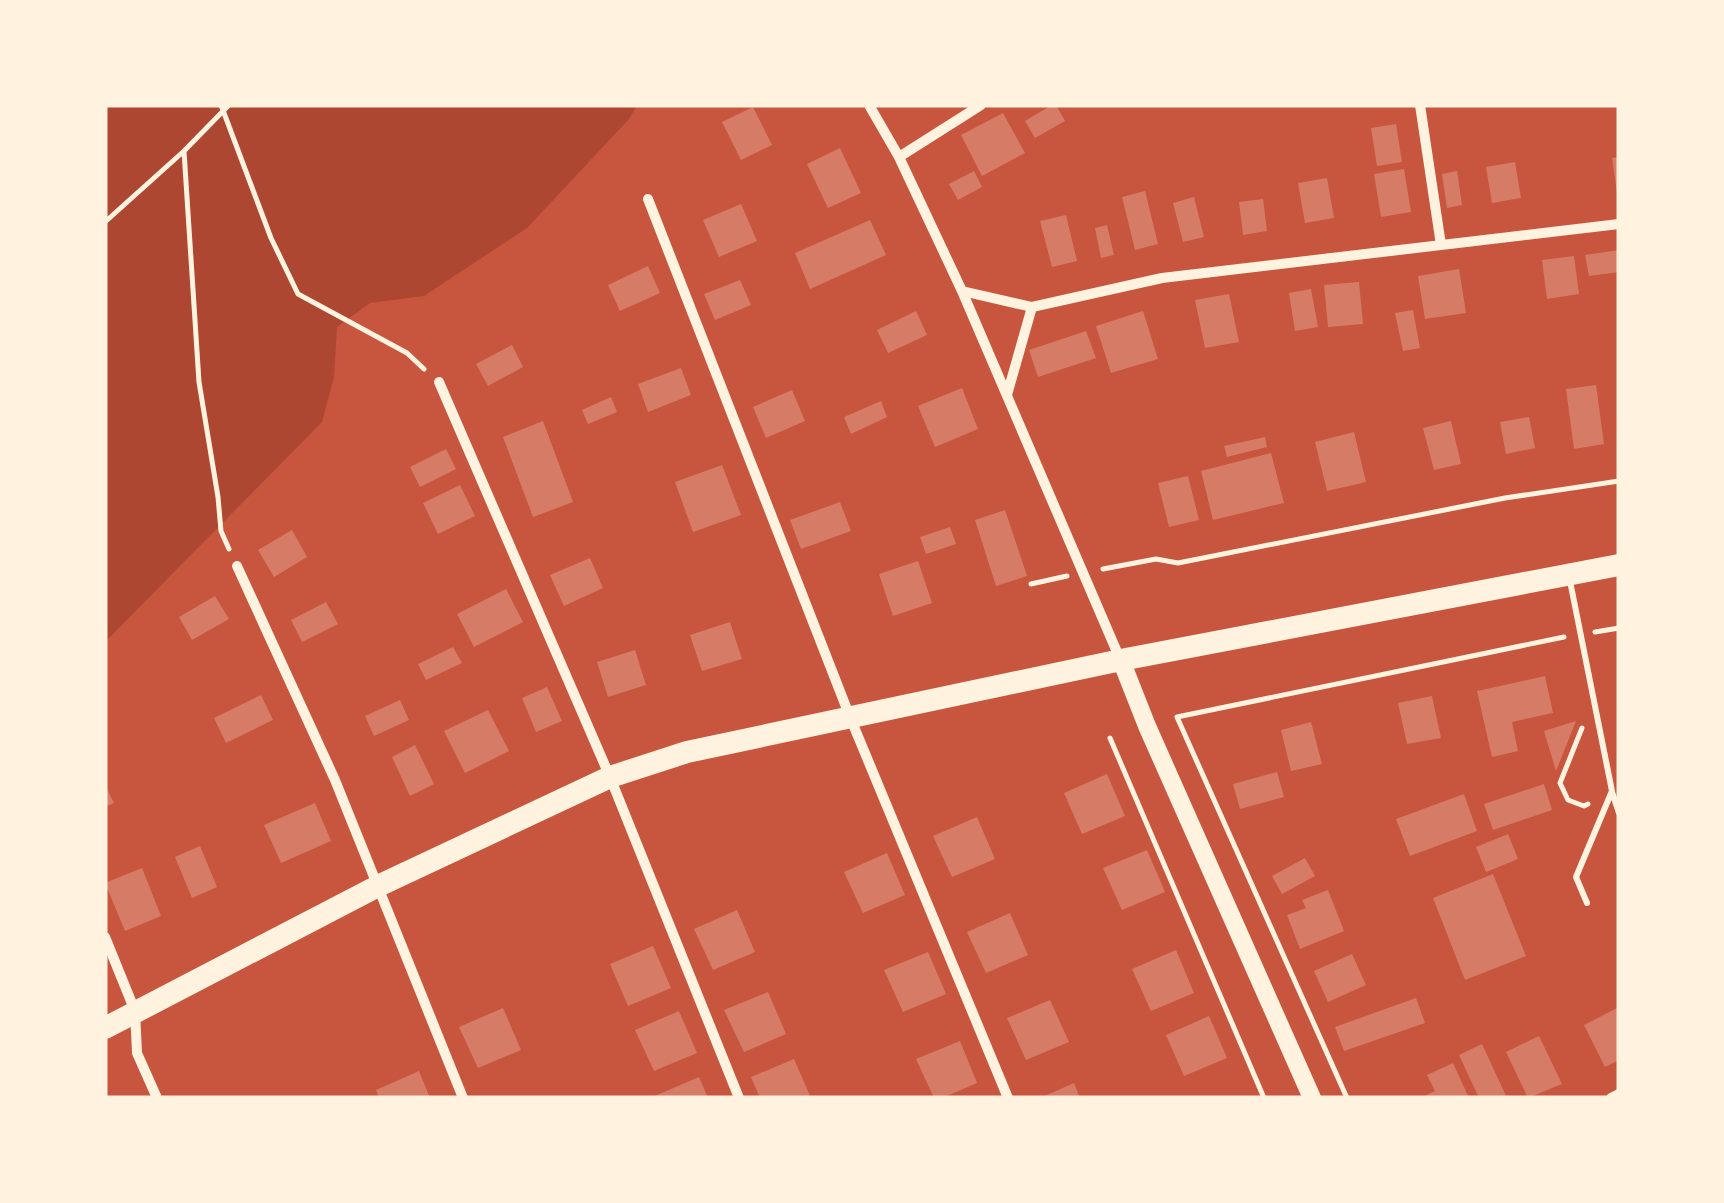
<svg xmlns="http://www.w3.org/2000/svg" width="1724" height="1203" viewBox="0 0 1724 1203" font-family="'Golos Text',sans-serif">
<style>
.green{fill:#ae4732}
.building{fill:#d67c66}
.lines{fill:none;stroke-linecap:round;stroke-linejoin:round}
.path{stroke:#fff3e0;stroke-width:5}
.service{stroke:#fff3e0;stroke-width:6}
.minor{stroke:#fff3e0;stroke-width:10}
.tertiary{stroke:#fff3e0;stroke-width:18}
.primary{stroke:#fff3e0;stroke-width:22}
</style>
<rect width="100%" height="100%" fill="#c8553d"/>
<path class="green" d="M105,105H637L629,119L527,228L424,296L370,303L337,327L334,377L322,422L105,642Z"/>
<path class="building" d="M1052,105H1056L1065,121L1035,138L1025,121Z
M753,107L772,145L741,160L722,122Z
M1003,113L1025,153L982,176L961,135Z
M1396,124L1402,162L1377,166L1371,128Z
M840,148L861,193L828,208L807,164Z
M1619,157V192L1617,193L1612,158Z
M1515,162L1521,198L1492,203L1486,167Z
M1404,169L1411,212L1381,217L1374,174Z
M974,171L982,187L958,200L949,184Z
M1457,171L1462,205L1447,208L1442,174Z
M1327,178L1334,218L1305,223L1298,183Z
M1145,191L1158,244L1135,250L1122,197Z
M1194,197L1204,237L1183,242L1173,203Z
M1263,199L1267,231L1243,235L1239,202Z
M741,204L757,241L719,257L703,220Z
M1066,215L1077,261L1052,267L1040,221Z
M870,220L886,255L810,289L795,253Z
M1107,225L1114,255L1101,258L1095,228Z
M1619,250V272L1589,276L1585,255Z
M1574,256L1579,294L1547,299L1542,260Z
M648,266L660,293L620,311L608,285Z
M1459,269L1466,313L1425,319L1418,276Z
M740,280L751,305L715,320L704,294Z
M1359,282L1363,324L1328,327L1324,285Z
M1311,289L1318,327L1295,331L1289,293Z
M1229,294L1239,342L1205,348L1195,300Z
M1413,310L1420,348L1403,351L1395,313Z
M916,311L927,335L888,353L877,330Z
M1143,311L1158,359L1111,373L1096,326Z
M1086,331L1096,358L1038,377L1029,350Z
M512,345L523,367L488,386L476,364Z
M681,368L691,395L648,412L638,384Z
M1596,385L1604,444L1574,449L1566,389Z
M962,388L978,429L935,447L918,406Z
M792,390L805,421L766,438L753,407Z
M611,397L617,412L588,424L582,410Z
M881,401L887,417L851,434L844,417Z
M1529,417L1535,448L1506,454L1500,422Z
M543,421L573,502L533,517L503,437Z
M1451,421L1461,464L1434,470L1423,428Z
M1354,432L1366,482L1327,491L1315,442Z
M1265,437L1267,447L1227,457L1224,446Z
M446,449L456,469L420,487L410,467Z
M1271,453L1284,503L1213,520L1201,471Z
M722,465L741,515L693,532L675,482Z
M1188,476L1199,520L1169,527L1158,483Z
M460,485L475,516L438,534L423,503Z
M840,502L851,531L801,549L790,520Z
M1005,510L1027,576L996,586L975,520Z
M950,527L956,544L926,554L920,537Z
M292,530L307,557L274,577L258,550Z
M590,558L603,588L564,606L550,575Z
M918,561L932,603L893,616L879,574Z
M506,589L523,622L474,647L457,614Z
M215,596L229,619L192,640L179,617Z
M326,602L338,624L302,642L291,620Z
M730,622L742,659L702,671L690,635Z
M453,647L462,663L426,680L418,664Z
M635,650L646,685L608,697L597,662Z
M1545,676L1553,713L1512,722L1518,751L1492,757L1477,691Z
M547,687L562,721L536,732L522,698Z
M261,695L273,720L226,743L214,718Z
M1432,696L1441,738L1407,744L1398,703Z
M400,700L409,720L374,736L365,716Z
M488,710L509,751L465,773L444,731Z
M1576,721L1556,771L1544,731Z
M1311,722L1322,764L1291,771L1281,730Z
M415,745L434,784L410,796L392,757Z
M1277,772L1284,797L1240,809L1233,784Z
M1107,774L1125,816L1082,834L1064,793Z
M1544,784L1552,810L1493,830L1484,804Z
M105,785L114,803L105,807Z
M1464,794L1477,831L1410,856L1396,819Z
M315,803L331,841L281,863L264,825Z
M977,817L995,859L952,877L933,836Z
M1508,834L1518,859L1486,872L1476,847Z
M200,846L217,887L192,898L175,857Z
M1147,850L1165,892L1122,910L1103,868Z
M887,853L905,895L863,913L844,872Z
M1305,858L1315,876L1282,894L1272,876Z
M142,868L161,916L125,931L105,883Z
M1493,874L1526,956L1465,980L1433,898Z
M1328,890L1344,931L1300,949L1287,915L1306,908L1302,900Z
M737,910L755,952L713,970L694,929Z
M1010,913L1028,955L986,973L967,932Z
M653,946L671,988L628,1006L610,964Z
M1176,950L1194,993L1151,1011L1132,969Z
M928,952L946,994L903,1012L884,970Z
M1352,954L1366,985L1328,1002L1314,971Z
M768,992L786,1034L744,1052L724,1010Z
M1416,998L1425,1023L1344,1051L1335,1027Z
M1050,1000L1069,1042L1026,1060L1007,1018Z
M1619,1007V1060L1605,1067L1584,1025Z
M503,1008L521,1050L478,1068L459,1027Z
M679,1011L697,1053L654,1071L635,1030Z
M1209,1016L1227,1058L1184,1076L1166,1035Z
M1539,1036L1562,1084L1528,1098L1506,1052Z
M960,1041L977,1083L942,1098H934L916,1059Z
M1482,1044L1507,1098H1479L1459,1055Z
M794,1059L811,1098H760L751,1077Z
M1453,1063L1469,1098H1420L1435,1091L1427,1075Z
M419,1071L430,1098H379L376,1090Z
M699,1077L708,1098H650Z
M1074,1083L1080,1098H1040Z"/>
<g class="lines">
<path class="path" d="M221,105L271,238L298,294L407,353L424,369
M184,151L199,382L218,497L221,531L229,549
M105,222L184,151L229,105
M1103,569L1156,559L1178,563L1505,498L1619,481
M1031,584L1067,576
M1595,632L1619,628
M1582,728L1560,783L1568,800L1584,806L1588,804
M1110,738L1264,1098
M1347,1098L1177,717L1564,637"/>
<path class="service" d="M1570,581L1612,791L1576,877L1587,903
M1612,792L1619,813"/>
<path class="minor" d="M869,105L899,157L962,291L1120,659
M1420,105L1441,245
M899,157L981,105
M648,199L850,717L1008,1098
M962,291L1032,307L1162,278L1619,224
M439,382L610,777L739,1098
M1007,395L1032,307
M237,566L335,780L463,1098
M105,937L135,1011L137,1053L157,1098
M1611,1098L1619,1094"/>
<path class="tertiary" d="M1121,660L1147,726L1312,1098"/>
<path class="primary" d="M105,1028L378,886L610,777L687,752L1121,660L1619,565"/>
</g>
<rect width="1724" height="1203" fill="none" stroke="#fff3e0" stroke-width="215"/>
</svg>
